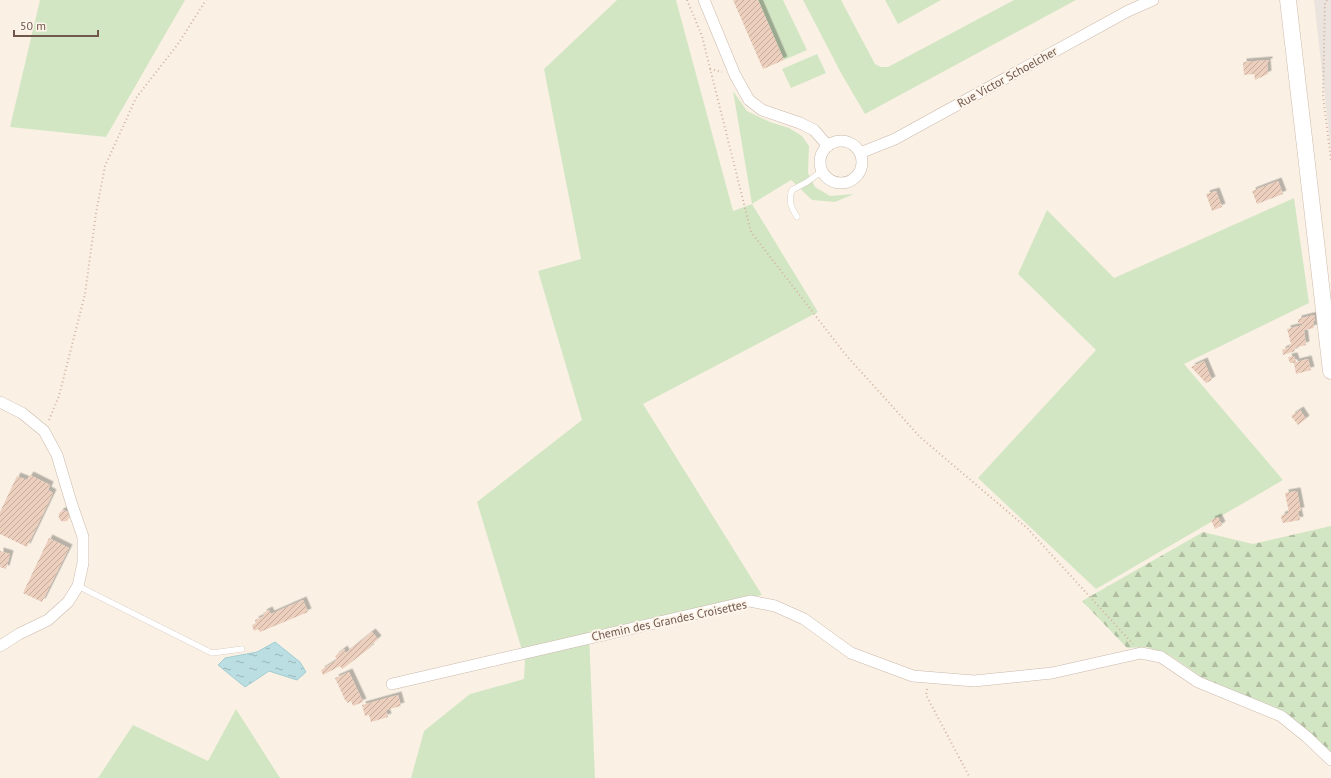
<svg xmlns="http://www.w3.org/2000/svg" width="1331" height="778" viewBox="0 0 1331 778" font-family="'PT Sans',sans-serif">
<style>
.industrial{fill:#eae3de}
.grass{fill:#d3e6c4}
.forest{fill:url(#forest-firs)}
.water{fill:url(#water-ripples);stroke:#a1cdd3}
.building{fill:url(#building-hatch);filter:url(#shadow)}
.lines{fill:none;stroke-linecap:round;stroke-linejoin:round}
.lane-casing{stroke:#cab8ab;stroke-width:6}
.street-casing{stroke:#cab8ab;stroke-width:12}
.secondary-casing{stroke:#cfbaac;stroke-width:17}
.path{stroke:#d2b2a1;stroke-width:2;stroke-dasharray:1 3;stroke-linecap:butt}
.lane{stroke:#fff;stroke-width:5.5}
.street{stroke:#fff;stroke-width:11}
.secondary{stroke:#fff;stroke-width:16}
.labels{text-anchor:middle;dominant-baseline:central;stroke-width:4;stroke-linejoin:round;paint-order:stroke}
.street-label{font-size:12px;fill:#70574c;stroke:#fdf5ea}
</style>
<defs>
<pattern id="forest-firs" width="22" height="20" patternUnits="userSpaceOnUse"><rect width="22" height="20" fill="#d3e6c4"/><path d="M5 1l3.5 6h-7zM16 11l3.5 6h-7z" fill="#b0bda1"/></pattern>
<pattern id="water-ripples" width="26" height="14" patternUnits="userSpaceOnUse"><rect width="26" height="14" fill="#badee2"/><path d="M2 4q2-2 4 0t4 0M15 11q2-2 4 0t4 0" fill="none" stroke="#9cb7b9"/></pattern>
<pattern id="building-hatch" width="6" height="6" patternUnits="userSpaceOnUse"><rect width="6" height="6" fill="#edcfbe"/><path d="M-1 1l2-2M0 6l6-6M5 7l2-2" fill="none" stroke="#c4ab9d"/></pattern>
<filter id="shadow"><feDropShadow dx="3.5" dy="-3.5" stdDeviation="0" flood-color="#0004"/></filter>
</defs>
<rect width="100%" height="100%" fill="#faf1e4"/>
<path class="industrial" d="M1314,0H1331V152Z"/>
<path class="grass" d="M40,0H185L106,137L10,127Z
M617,0H676L733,211L752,204L733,91L747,111L770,122L789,128L802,136L809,146L808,173L815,187L830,196L854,194L835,202L812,200L791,180L752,204L818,312L643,404L762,595L589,632L595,778H411L424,731L470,694L524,679L525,660L477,502L582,420L538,271L581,259L544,69Z
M758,0H783L807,50L784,60Z
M803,0H841L875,64L881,67H888L1014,0H1076L865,114L841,73Z
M885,0H941L898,24Z
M817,54L826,73L791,88L782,69Z
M1294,198L1309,303L1184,364L1283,480L1096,589L978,478L1096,350L1018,274L1047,210L1114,278Z
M236,709L280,778H98L133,725L208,761Z"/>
<path class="forest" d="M1331,526V752L1282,712L1203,678L1171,656L1147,647L1127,648L1082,601L1203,532L1253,544Z"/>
<path class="water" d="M275,642L300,662L306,672L297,680L269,671L245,687L218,665L225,658L257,652Z"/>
<path class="building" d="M733,0H758L784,60L763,69Z
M1269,60V62H1267L1268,74L1255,80L1254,74L1244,75L1243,62Z
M1278,181L1283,194L1257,204L1252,191Z
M1216,191L1222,207L1212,211L1206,194Z
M1314,315L1315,321H1313L1314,328L1304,330L1306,345L1294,348L1295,351L1283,355L1282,350L1289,347L1291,344L1287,329L1303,325L1302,324H1298V319Z
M1294,356L1296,362L1308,359L1311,370L1296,374L1294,363H1290L1288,357Z
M1204,361L1212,380L1206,383L1191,367Z
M1300,410L1306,419L1298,425L1291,416Z
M30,475L50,485L48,490L53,493L27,547L0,534V512L17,476L27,480Z
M1297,491L1301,511H1298L1300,520L1283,523L1282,521L1281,517L1282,515L1289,513L1285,493Z
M58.5 516a5.5 5.5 0 1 1 11 0a5.5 5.5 0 1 1-11 0Z
M1218,517L1222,525L1215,529L1211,520Z
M49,538L69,548L42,602L23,593Z
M0,551L10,554L6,569L0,567Z
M303,600L308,612L260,632L258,629L254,631L252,625L256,623L255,620L264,616L263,613L269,610L271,614Z
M372,632L378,639L370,646L371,647L345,667L342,669L340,666L323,675L321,670L337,660L335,656L344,649L346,653Z
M349,672L363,702L353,706L351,701L348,703L345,700L335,678Z
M398,695L401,706L386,710L388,717L371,722L369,715L365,716L362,705Z"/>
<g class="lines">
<defs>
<path id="lane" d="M797,217C791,207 788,201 792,190L807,182L822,171
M78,586L212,653L242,649"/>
<path id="street" d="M704,0L735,75L749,100L762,110L800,123L814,130L828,146
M820 162a21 21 0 1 1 42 0a21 21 0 1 1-42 0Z
M860,153L895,139L1128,11L1153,0
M0,402L22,413L44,431L57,455L71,502L83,537V563L78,586L68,602L48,620L19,634L0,646
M392,684L750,601L775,606L804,619L851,653L913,676L974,681L1052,673L1141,653L1161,657L1198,682L1281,716L1307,737L1331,760"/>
<path id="secondary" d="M1288,0L1331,371"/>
</defs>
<use href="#lane" class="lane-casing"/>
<use href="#street" class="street-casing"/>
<use href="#secondary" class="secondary-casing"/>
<path class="path" d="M687,0L702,36L751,232L845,354L920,437L1027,528L1133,644
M1327,0L1325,2L1323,96L1331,160
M710,69L722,72
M49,420L59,396L85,294L96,213L105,166L136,98L178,44L206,0
M927,689L926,695L970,778"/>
<use href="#lane" class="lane"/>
<use href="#street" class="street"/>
<use href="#secondary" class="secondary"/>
</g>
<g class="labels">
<g class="street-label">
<text transform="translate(1007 77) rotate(-29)">Rue Victor Schoelcher</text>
<text transform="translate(669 620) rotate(-12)">Chemin des Grandes Croisettes</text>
</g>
</g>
<path d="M14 30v6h84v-6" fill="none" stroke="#70574c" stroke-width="2"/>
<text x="20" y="30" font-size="12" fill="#70574c" stroke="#fdf5ea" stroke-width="3" paint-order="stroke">50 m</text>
</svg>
